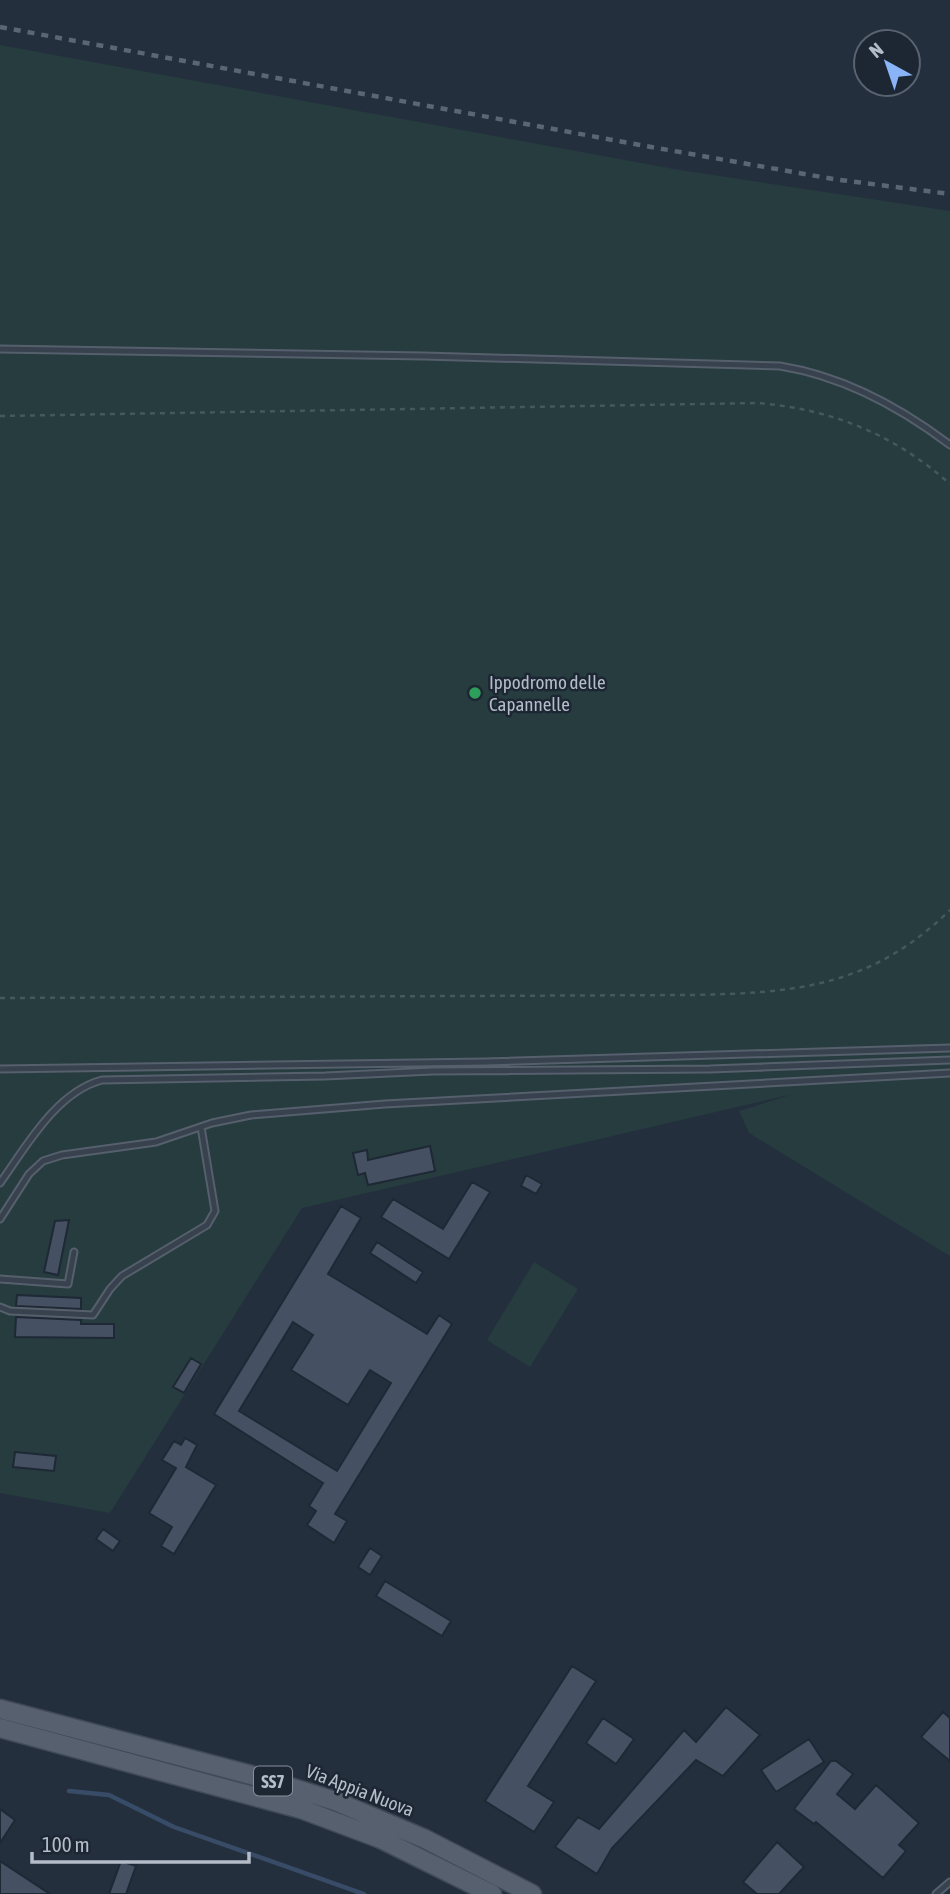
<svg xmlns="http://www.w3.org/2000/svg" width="950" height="1894" viewBox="0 0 950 1894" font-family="'Asap Condensed',sans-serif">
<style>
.green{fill:#263c3f}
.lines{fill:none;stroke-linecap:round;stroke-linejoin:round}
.stream{stroke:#394c67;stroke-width:4.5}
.building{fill:#455162;stroke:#1f2835;stroke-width:2;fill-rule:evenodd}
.lane-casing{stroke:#565f6c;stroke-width:9}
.primary-casing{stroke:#414a57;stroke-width:21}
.path{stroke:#44595c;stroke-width:2.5;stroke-dasharray:5 5;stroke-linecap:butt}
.lane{stroke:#38414e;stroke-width:5}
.primary{stroke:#56606e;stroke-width:18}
.rail{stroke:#5a6575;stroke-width:4.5;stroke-dasharray:7 7;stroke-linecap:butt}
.leisure-dot{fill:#2e9e5b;stroke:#1d2633;stroke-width:2.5}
.labels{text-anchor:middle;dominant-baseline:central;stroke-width:5;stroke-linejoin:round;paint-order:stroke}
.shield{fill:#1d2633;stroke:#878f9c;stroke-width:2}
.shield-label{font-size:18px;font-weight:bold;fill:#b4bcc9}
.poi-label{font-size:19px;fill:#b4bcc9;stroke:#1d2633;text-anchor:start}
.street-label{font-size:19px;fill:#b4bcc9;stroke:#1d2633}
</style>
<rect width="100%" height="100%" fill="#242f3e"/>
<path class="green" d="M0,45L674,169L950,211V1256L749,1133L739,1111L793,1094L302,1208L110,1513L0,1493Z
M534,1262L578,1289L530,1367L487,1340Z"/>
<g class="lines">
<path class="stream" d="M69,1791L109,1795L174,1827L364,1894"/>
</g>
<path class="building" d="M430,1146L435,1171L368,1185L365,1173L358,1175L353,1153L367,1150L368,1160Z
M526,1175L542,1184L536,1194L521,1186Z
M472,1182L490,1192L449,1259L381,1217L393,1199L443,1229Z
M341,1206L361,1218L328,1274L427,1334L439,1315L452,1324L335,1514L347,1521L334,1543L307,1525L316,1511L309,1506L323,1483L214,1414ZM293,1322L313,1335L291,1370L348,1405L370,1370L391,1383L337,1471L239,1411Z
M69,1220L58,1275L44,1272L55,1221Z
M377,1242L423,1272L416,1283L370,1253Z
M17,1295L81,1298V1309L16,1306Z
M16,1317L81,1320V1324H114V1338L15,1337Z
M191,1358L201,1364L184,1393L173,1387Z
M185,1438L197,1445L186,1467L216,1485L174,1554L161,1546L172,1527L149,1513L176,1468L162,1460L174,1441L181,1445Z
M15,1452L56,1456L54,1471L13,1467Z
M103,1529L120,1541L113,1551L96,1539Z
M370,1548L382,1556L370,1575L358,1567Z
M385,1581L451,1621L442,1636L376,1596Z
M572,1666L596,1681L528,1786L554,1802L534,1832L485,1801Z
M726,1707L760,1735L723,1776L696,1760L612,1848L597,1874L555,1847L578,1817L599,1829L684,1730L696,1742Z
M943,1712L950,1718V1761L921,1737Z
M603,1718L634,1739L616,1764L586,1743Z
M809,1739L824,1762L776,1792L761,1770Z
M831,1761H836L853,1774L837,1794L855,1809L876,1785L919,1823L899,1845L906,1851L883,1878L816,1822L814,1824L794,1809Z
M0,1809L15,1820L0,1843Z
M777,1842L804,1867L779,1894H757L743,1882Z
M0,1861L50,1894H0Z
M121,1861L136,1866L126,1894H109Z"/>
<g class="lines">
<defs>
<path id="lane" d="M0,349L424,356L780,366C842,376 900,407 950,445
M0,1069L485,1062L950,1048
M0,1183C26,1147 56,1092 102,1080L325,1076L433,1071L710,1069L950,1060
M0,1219L29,1174L43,1161L62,1155L156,1142L212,1123L251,1115L385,1104L950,1073
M0,1279L68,1284L74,1252
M0,1307L10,1311L93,1315L110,1289L122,1276L207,1225L215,1211L201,1127
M936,1894L950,1882"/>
<path id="primary" d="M0,1709L251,1775L335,1801L425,1839L532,1894
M0,1728L301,1809L381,1839L492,1894"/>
</defs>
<use href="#lane" class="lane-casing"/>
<use href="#primary" class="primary-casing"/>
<path class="path" d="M0,416L758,403C832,409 895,435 950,484
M0,998L691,995C796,993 871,987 950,910"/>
<use href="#lane" class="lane"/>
<use href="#primary" class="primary"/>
<path class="rail" d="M0,27L640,145L833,179L950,194"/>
</g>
<circle class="leisure-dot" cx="475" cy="693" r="7"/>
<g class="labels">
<rect class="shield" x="254" y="1766.5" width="38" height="29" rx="5"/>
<g class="shield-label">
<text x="273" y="1781">SS7</text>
</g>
<g class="poi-label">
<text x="489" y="682">Ippodromo delle<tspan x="489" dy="22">Capannelle</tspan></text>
</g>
<g class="street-label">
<text transform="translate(360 1790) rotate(21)">Via Appia Nuova</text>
</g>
</g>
<g transform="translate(887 63) rotate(320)"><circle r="33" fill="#1d2633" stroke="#59626f" stroke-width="2"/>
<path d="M0-5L12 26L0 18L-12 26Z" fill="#8ab4f8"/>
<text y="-10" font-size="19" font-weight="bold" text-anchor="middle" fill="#b4bcc9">N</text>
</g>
<path d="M32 1852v10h217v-10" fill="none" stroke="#b4bcc9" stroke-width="3.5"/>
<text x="42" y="1852" font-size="21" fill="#b4bcc9" stroke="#1d2633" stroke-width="5" paint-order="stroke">100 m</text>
</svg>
